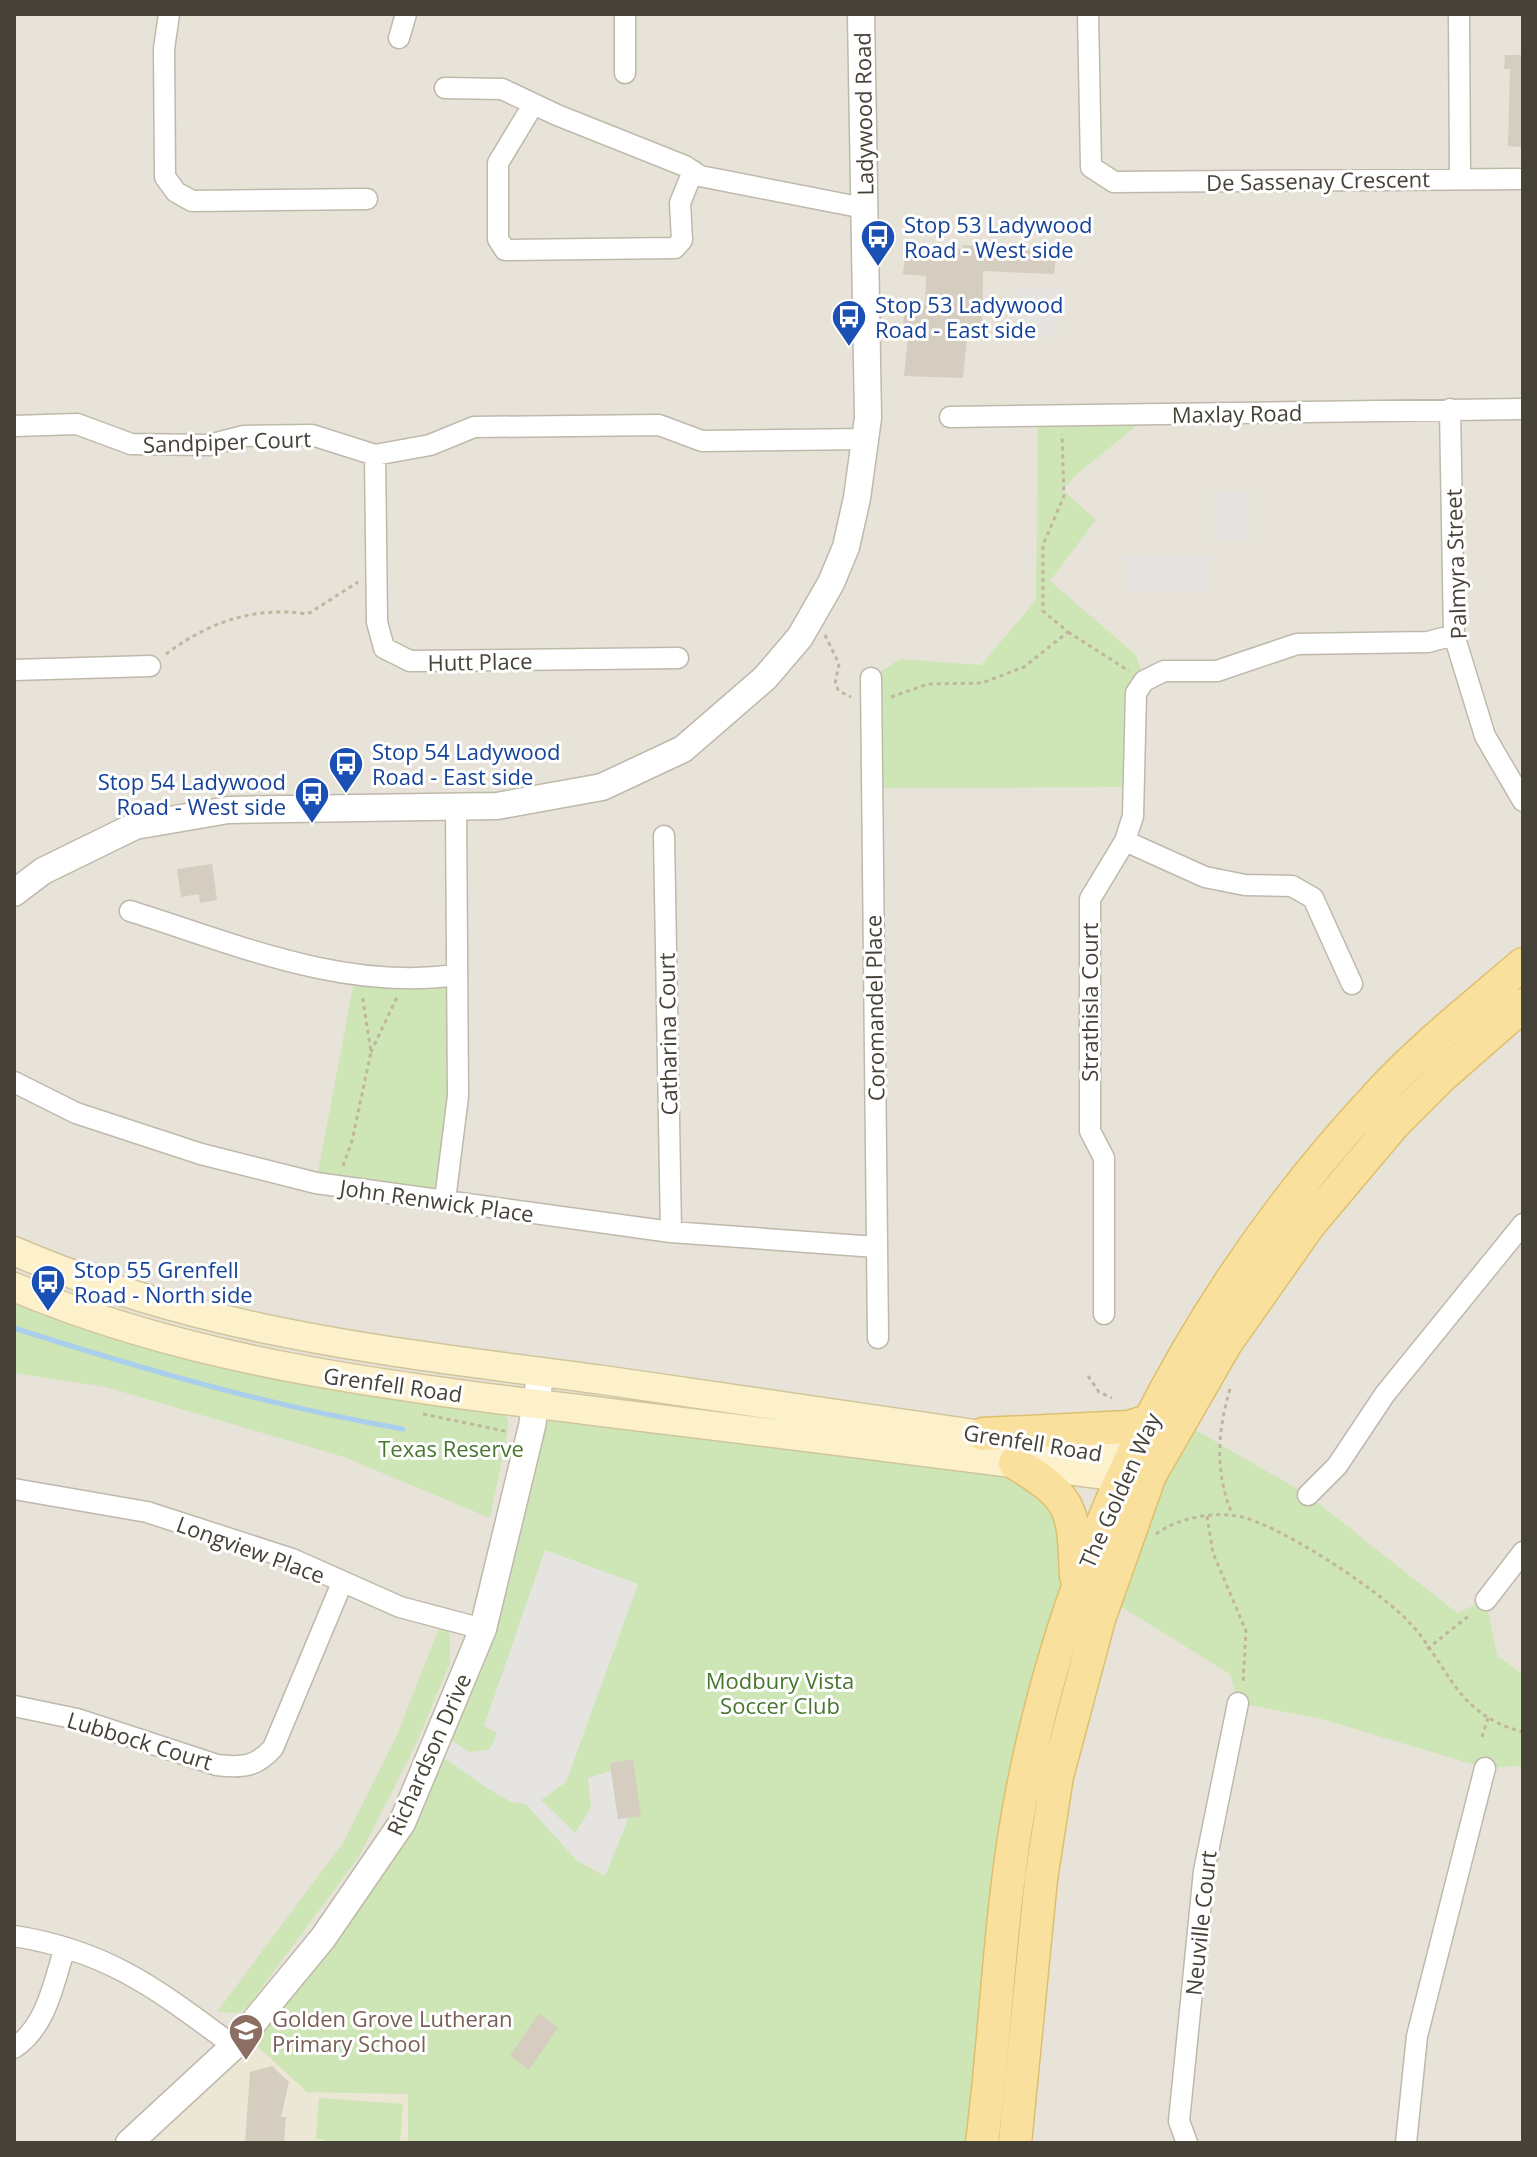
<svg xmlns="http://www.w3.org/2000/svg" width="1537" height="2157" viewBox="0 0 1537 2157" font-family="'Open Sans',sans-serif">
<style>
.residential{fill:#e7e3d8}
.education{fill:#ece6d4}
.green{fill:#cee6b5}
.parking{fill:#e5e4e1}
.lines{fill:none;stroke-linecap:round;stroke-linejoin:round}
.stream{stroke:#a9cfed;stroke-width:5}
.building{fill:#d5cdbf}
.minor-casing{stroke:#bfb9ac;stroke-width:23}
.tertiary-casing{stroke:#bfb9ac;stroke-width:29}
.secondary-casing{stroke:#d1c59b;stroke-width:31}
.primary-casing{stroke:#debf6d;stroke-width:35}
.path{stroke:#c0b59e;stroke-width:3;stroke-dasharray:4 4;stroke-linecap:butt}
.minor{stroke:#fff;stroke-width:20}
.tertiary{stroke:#fff;stroke-width:26}
.secondary{stroke:#fcf1cb;stroke-width:28}
.primary{stroke:#f9e19d;stroke-width:32}
.labels{text-anchor:middle;dominant-baseline:central;stroke-width:6;stroke-linejoin:round;paint-order:stroke}
.street-label{font-size:22px;fill:#474238;stroke:#fff}
.transit-label{font-size:22px;fill:#164399;stroke:#fff;text-anchor:start}
.park-label{font-size:22px;fill:#47762e;stroke:#fff}
.education-label{font-size:22px;fill:#785e54;stroke:#fff;text-anchor:start}
</style>
<rect width="100%" height="100%" fill="#f4f1e9"/>
<path class="residential" d="M14,14H1523V964L1288,1200L1063,1626L982,2143H14Z
M1523,1005V2143H1015L1028,2037L1099,1619L1272,1274Z"/>
<path class="education" d="M244,2034L307,2092L408,2094V2143H129Z"/>
<path class="green" d="M1038,417L1139,424L1078,473L1063,490L1096,520L1050,581L1136,655L1144,681L1136,787L872,788L871,678L900,659L981,665L1036,600Z
M455,975L445,1200L316,1183L355,976Z
M14,1295L500,1409L508,1419V1431L490,1518L344,1457L106,1387L14,1373Z
M535,1404L1015,1463L1060,1493L1073,1596L1043,1700L982,2143H408V2094L307,2092L244,2034L402,1823L483,1629Z
M1180,1421L1308,1495L1457,1613L1486,1600L1497,1655L1523,1675V1766L1485,1768L1322,1719L1238,1703L1230,1674L1107,1598Z
M441,1623L450,1635V1663L416,1744L360,1855L249,2005L239,2013L217,2012L343,1843L397,1735Z
M319,2098L403,2104L400,2143H324V2139H316Z"/>
<path class="parking" d="M1057,288L1056,337L1017,336L1015,289Z
M1213,493H1249V538L1214,540Z
M1125,556H1209L1210,592L1125,591Z
M545,1550L638,1584L566,1782L541,1800L575,1833L591,1808L588,1778L611,1771L618,1819L629,1817L605,1876L576,1860L526,1804L511,1802L487,1788L433,1750L440,1732L469,1752L489,1750L493,1743L497,1733L484,1726Z"/>
<g class="lines">
<path class="stream" d="M14,1328C142,1369 270,1406 403,1429"/>
</g>
<path class="building" d="M1505,55H1523V147L1508,146L1510,69H1504Z
M1035,244L1057,246L1054,274L983,271L982,329L968,328L963,378L904,376L909,328H903L905,303L925,305L926,276L903,274L906,248L944,250V247L963,249V245L1016,249V246L1035,248Z
M212,864L217,900L200,903L199,894L181,897L177,869Z
M633,1759L641,1816L618,1819L610,1763Z
M539,2013L558,2028L529,2070L510,2056Z
M272,2066L289,2082L281,2117H286L284,2143H245L250,2072Z"/>
<g class="lines">
<defs>
<path id="minor" d="M169,14L164,49L165,177L176,192L192,201L367,199
M625,14V73
M1088,14L1091,167L1114,182L1523,179
M1459,14L1460,179
M399,38L406,14
M445,88L502,89L557,115L685,166L700,176L864,208
M533,105L498,163V239L505,250L675,248L682,240L680,203L693,171
M1450,409L1454,635L1485,736L1523,801
M950,417L1523,409
M14,426L77,424L131,444L209,445L244,436L312,435L375,455L430,445L474,427L659,425L702,441L865,439
M375,455L377,622L384,648L410,661L678,658
M14,670L150,666
M871,678L878,1338
M664,836L671,1232
M1125,841L1205,877L1245,885L1292,886L1313,898L1352,984
M130,911C235,944 344,991 455,975
M14,1082L76,1113L201,1154L316,1183L671,1232L876,1247
M445,1200L458,1096L456,809
M1104,1314V1158L1090,1131V899L1125,841L1133,816L1136,693L1144,681L1164,671H1217L1297,644L1428,642L1454,635
M14,1489L147,1512L292,1559L400,1607L483,1629
M1308,1495L1337,1466L1385,1394L1523,1224
M1486,1600L1523,1552
M14,1706L77,1719L217,1765C242,1768 256,1767 273,1748L342,1583
M14,1936C110,1951 159,1991 234,2046
M14,2048C47,2026 53,1984 65,1948
M1187,2143L1179,2121L1204,1871L1238,1703
M1406,2143L1417,2036L1485,1768"/>
<path id="tertiary" d="M14,893L43,871L135,826L228,810L497,806L602,787L683,749L765,678L800,637L831,583L846,547L857,498L868,418L861,14
M129,2143L234,2046L323,1938L402,1823L483,1629L532,1426L541,1372"/>
<path id="secondary" d="M14,1251C206,1334 399,1353 603,1380C779,1404 955,1430 1131,1457L1147,1472
M14,1287C197,1364 391,1386 586,1410C765,1432 943,1454 1122,1477L1145,1475"/>
<path id="primary" d="M983,1434L1129,1427L1148,1421
M1015,1463C1075,1499 1073,1510 1076,1576
M982,2143C996,2034 999,1923 1018,1814C1066,1544 1190,1296 1378,1095C1422,1047 1473,1007 1523,964
M1015,2143L1041,1879L1057,1776L1099,1619L1150,1475L1226,1343L1309,1225L1394,1124L1442,1076L1523,1005"/>
</defs>
<use href="#minor" class="minor-casing"/>
<use href="#tertiary" class="tertiary-casing"/>
<use href="#secondary" class="secondary-casing"/>
<use href="#primary" class="primary-casing"/>
<path class="path" d="M1068,632L1129,671
M825,635L839,664L835,684L839,691L851,697
M166,654C209,622 254,606 308,614L358,582
M891,697L928,684L982,683L1024,667L1068,632L1043,611V545L1064,496L1062,434
M371,1052L397,997
M343,1166L352,1141L371,1052L362,994
M1088,1376L1099,1392L1112,1398
M1230,1389C1217,1433 1215,1472 1232,1514
M423,1414L509,1432
M1207,1516L1213,1553L1246,1631L1243,1684
M1156,1534C1178,1518 1210,1512 1237,1516C1278,1523 1373,1587 1404,1617C1449,1661 1451,1713 1523,1732
M1427,1649L1471,1614
M1482,1737L1488,1718"/>
<use href="#minor" class="minor"/>
<use href="#tertiary" class="tertiary"/>
<use href="#secondary" class="secondary"/>
<use href="#primary" class="primary"/>
</g>
<defs>
<symbol id="bus-pin" viewBox="-11 -11 22 30"><path d="M0 17L-7.5 6A9.5 9.5 0 1 1 7.5 6Z" fill="#1a4fb4" stroke="#fff"/><path d="M-5-6H5V4H4V6H2V4H-2V6H-4V4H-5ZM-3.5-4V0h7V-4ZM-3.5 1.2v1.5H-2V1.2ZM2 1.2v1.5H3.5V1.2Z" fill="#fff"/></symbol>
<symbol id="school-pin" viewBox="-11 -11 22 30"><path d="M0 17L-7.5 6A9.5 9.5 0 1 1 7.5 6Z" fill="#8d6e63" stroke="#fff"/><path d="M0-5L7-2L0 1L-7-2ZM-4 1L0 2.5L4 1V4Q0 6-4 4Z" fill="#fff"/></symbol>
</defs>
<g fill-rule="evenodd">
<use href="#bus-pin" x="858" y="217" width="40" height="54"/>
<use href="#bus-pin" x="829" y="297" width="40" height="54"/>
<use href="#bus-pin" x="326" y="744" width="40" height="54"/>
<use href="#bus-pin" x="292" y="774" width="40" height="54"/>
<use href="#bus-pin" x="28" y="1262" width="40" height="54"/>
<use href="#school-pin" x="226" y="2011" width="40" height="54"/>
</g>
<g class="labels">
<g class="street-label">
<text transform="translate(863 114) rotate(-91)">Ladywood Road</text>
<text transform="translate(1318 180) rotate(-1)">De Sassenay Crescent</text>
<text transform="translate(1237 413) rotate(-1)">Maxlay Road</text>
<text transform="translate(227 441) rotate(-2)">Sandpiper Court</text>
<text transform="translate(1455 564) rotate(-92)">Palmyra Street</text>
<text transform="translate(480 661) rotate(-1)">Hutt Place</text>
<text transform="translate(1089 1002) rotate(-90)">Strathisla Court</text>
<text transform="translate(874 1008) rotate(-91)">Coromandel Place</text>
<text transform="translate(667 1034) rotate(-91)">Catharina Court</text>
<text transform="translate(437 1200) rotate(8)">John Renwick Place</text>
<text transform="translate(393 1384) rotate(8)">Grenfell Road</text>
<text transform="translate(1033 1442) rotate(9)">Grenfell Road</text>
<text transform="translate(1119 1490) rotate(-66)">The Golden Way</text>
<text transform="translate(251 1549) rotate(20)">Longview Place</text>
<text transform="translate(140 1740) rotate(17)">Lubbock Court</text>
<text transform="translate(428 1754) rotate(-66)">Richardson Drive</text>
<text transform="translate(1200 1923) rotate(-84)">Neuville Court</text>
</g>
<g class="transit-label">
<text x="904" y="224">Stop 53 Ladywood<tspan x="904" dy="25">Road - West side</tspan></text>
<text x="875" y="304">Stop 53 Ladywood<tspan x="875" dy="25">Road - East side</tspan></text>
<text x="372" y="751">Stop 54 Ladywood<tspan x="372" dy="25">Road - East side</tspan></text>
<text x="286" y="781" text-anchor="end">Stop 54 Ladywood<tspan x="286" dy="25">Road - West side</tspan></text>
<text x="74" y="1269">Stop 55 Grenfell<tspan x="74" dy="25">Road - North side</tspan></text>
</g>
<g class="park-label">
<text x="451" y="1448">Texas Reserve</text>
<text x="780" y="1680">Modbury Vista<tspan x="780" dy="25">Soccer Club</tspan></text>
</g>
<g class="education-label">
<text x="272" y="2018">Golden Grove Lutheran<tspan x="272" dy="25">Primary School</tspan></text>
</g>
</g>
<rect width="1537" height="2157" fill="none" stroke="#474238" stroke-width="32"/>
</svg>
